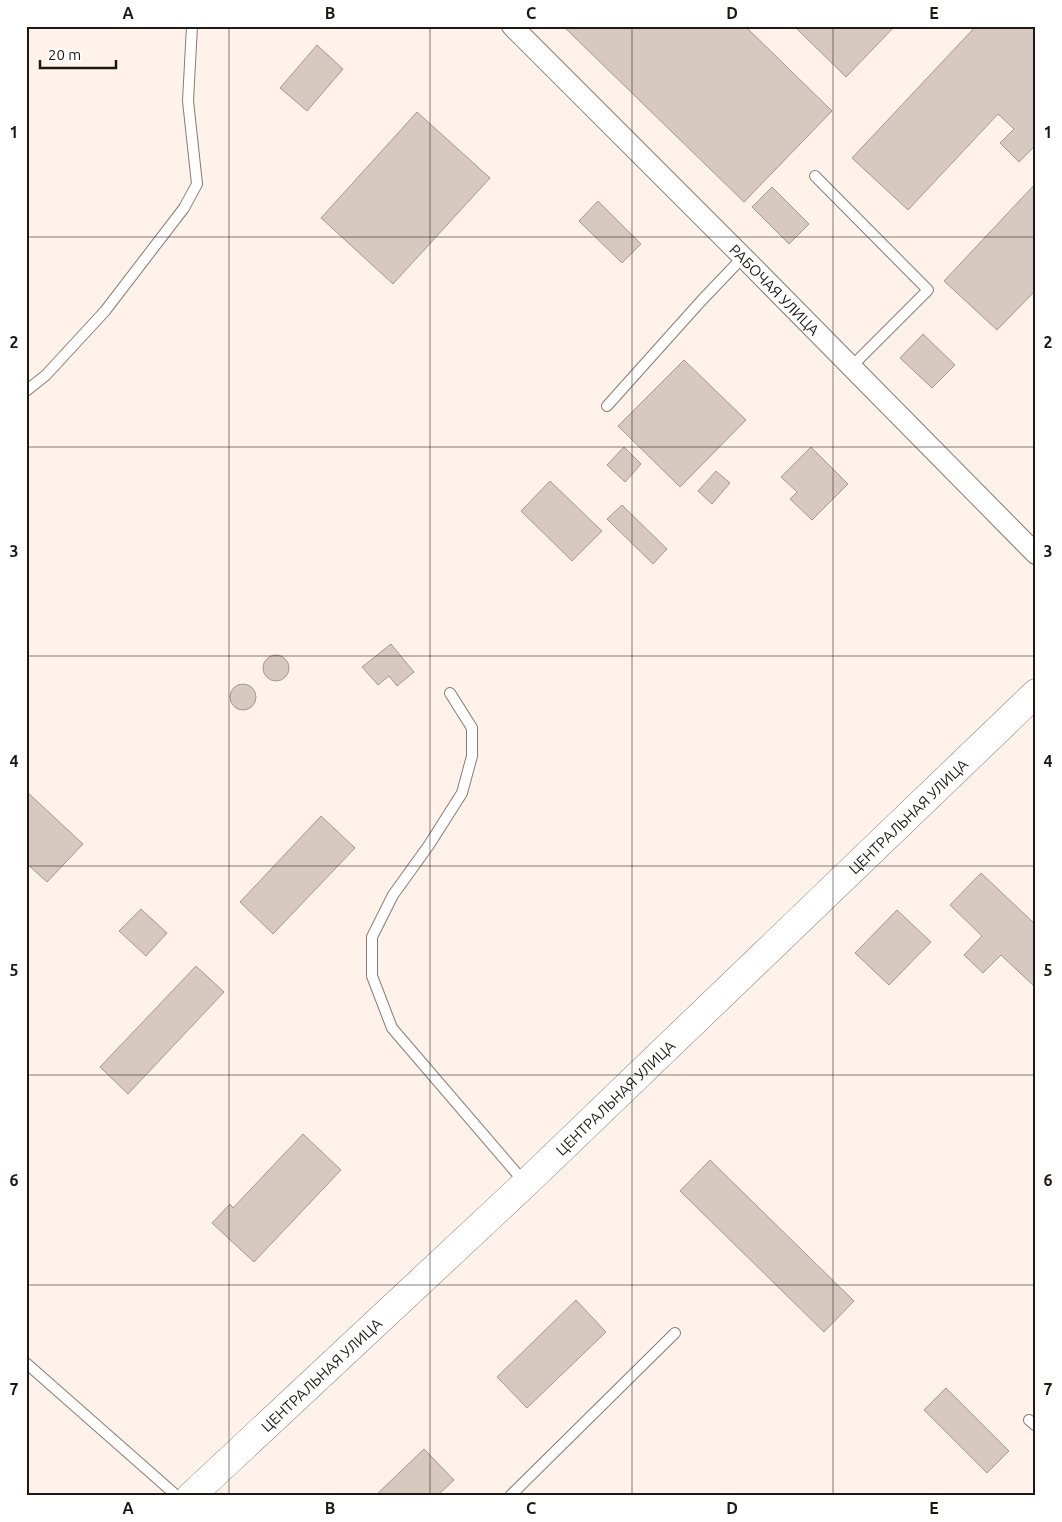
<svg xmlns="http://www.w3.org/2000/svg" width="1062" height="1522" viewBox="0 0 1062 1522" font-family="Ubuntu,sans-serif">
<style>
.building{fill:#d7c9c0;stroke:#a69890}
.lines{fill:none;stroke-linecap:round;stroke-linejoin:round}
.lane-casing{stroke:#887b73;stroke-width:12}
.street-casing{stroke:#887b73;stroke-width:22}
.secondary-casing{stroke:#887b73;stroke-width:29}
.lane{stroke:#fff;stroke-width:10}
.street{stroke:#fff;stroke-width:20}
.secondary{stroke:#fff;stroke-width:28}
.grid{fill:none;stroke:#1d1814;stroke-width:1;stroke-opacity:0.55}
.labels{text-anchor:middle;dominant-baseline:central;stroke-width:4;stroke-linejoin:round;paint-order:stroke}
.street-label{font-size:15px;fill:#1d1814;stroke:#fff}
.neatline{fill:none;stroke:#1d1814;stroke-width:2}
.grid-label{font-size:16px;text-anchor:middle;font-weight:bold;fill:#1d1814}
</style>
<rect width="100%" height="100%" fill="#fef2eb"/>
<path class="building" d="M563,26H745L832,111L744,202Z
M794,26H895L846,77Z
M976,26H1036V149L1034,147L1019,162L1000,143L1014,129L998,114L908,210L852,158Z
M317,45L343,69L307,111L280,88Z
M417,112L490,178L393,284L321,218Z
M1036,183V290L997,330L944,281Z
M772,187L809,224L789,244L752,207Z
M598,201L641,244L622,263L579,221Z
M923,334L955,365L932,388L900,358Z
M684,360L746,420L680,487L618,426Z
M624,447L641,464L625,482L607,465Z
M811,447L848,484L812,520L790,499L797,492L781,477Z
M716,471L730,483L712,504L698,491Z
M550,481L602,531L572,561L521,511Z
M622,505L667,549L653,564L607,519Z
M391,644L414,672L397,686L389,676L378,685L362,667Z
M263 668a13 13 0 1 1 26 0a13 13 0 1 1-26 0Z
M230 697a13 13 0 1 1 26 0a13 13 0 1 1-26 0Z
M26,791L83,844L47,882L26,863Z
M321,816L355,848L273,934L240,902Z
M981,873L1036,925V988L1001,955L983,973L964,955L982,936L950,905Z
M141,909L167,933L146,956L119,931Z
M897,910L931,942L889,985L855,953Z
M196,966L224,992L128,1094L100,1067Z
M303,1134L341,1170L254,1262L212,1223L230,1204L233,1208Z
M710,1160L854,1301L824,1332L680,1191Z
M576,1300L606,1332L527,1408L497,1377Z
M946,1388L1009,1451L987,1473L924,1410Z
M424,1449L454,1480L437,1496H375Z"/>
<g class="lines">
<defs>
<path id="lane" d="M815,176L928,290L851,367
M26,391L46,375L105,311L184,208L197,184L188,101L192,26
M607,406L702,300L743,257
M450,693L472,728V756L462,793L429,845L393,895L372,937V976L392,1028L525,1183
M26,1363L177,1496
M1029,1420L1036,1426
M510,1496L675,1333"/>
<g id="street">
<path id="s1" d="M512,26L743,257L1036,554"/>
</g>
<g id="secondary">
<path id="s2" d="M191,1496L525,1184L1036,693"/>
</g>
</defs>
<use href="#lane" class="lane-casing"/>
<use href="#street" class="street-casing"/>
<use href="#secondary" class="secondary-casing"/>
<use href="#lane" class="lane"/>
<use href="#street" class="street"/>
<use href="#secondary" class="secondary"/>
</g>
<path class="grid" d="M229,26V1496M430,26V1496M632,26V1496M833,26V1496M26,237H1036M26,447H1036M26,656H1036M26,866H1036M26,1075H1036M26,1285H1036"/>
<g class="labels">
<g class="street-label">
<text stroke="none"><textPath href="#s1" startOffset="372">РАБОЧАЯ УЛИЦА</textPath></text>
<text stroke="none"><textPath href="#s2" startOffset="988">ЦЕНТРАЛЬНАЯ УЛИЦА</textPath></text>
<text stroke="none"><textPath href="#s2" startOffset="582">ЦЕНТРАЛЬНАЯ УЛИЦА</textPath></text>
<text stroke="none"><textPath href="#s2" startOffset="178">ЦЕНТРАЛЬНАЯ УЛИЦА</textPath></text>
</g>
</g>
<rect width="1062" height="1522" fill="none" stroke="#ffffff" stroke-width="55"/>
<path d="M40 60v8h76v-8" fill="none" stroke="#1d1814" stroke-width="2.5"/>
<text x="48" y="60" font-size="15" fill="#1d1814" stroke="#ffffff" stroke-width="4" paint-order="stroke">20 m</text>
<rect x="28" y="28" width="1006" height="1466" class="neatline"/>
<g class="grid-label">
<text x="128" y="19">A</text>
<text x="330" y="19">B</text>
<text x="531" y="19">C</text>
<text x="732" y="19">D</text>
<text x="934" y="19">E</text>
<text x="14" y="138">1</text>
<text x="1048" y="138">1</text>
<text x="14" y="348">2</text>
<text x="1048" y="348">2</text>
<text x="14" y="557">3</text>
<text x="1048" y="557">3</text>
<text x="14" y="767">4</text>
<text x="1048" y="767">4</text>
<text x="14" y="976">5</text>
<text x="1048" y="976">5</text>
<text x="14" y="1186">6</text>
<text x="1048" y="1186">6</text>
<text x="14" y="1395">7</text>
<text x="1048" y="1395">7</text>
<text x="128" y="1514">A</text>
<text x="330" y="1514">B</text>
<text x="531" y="1514">C</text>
<text x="732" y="1514">D</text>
<text x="934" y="1514">E</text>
</g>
</svg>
